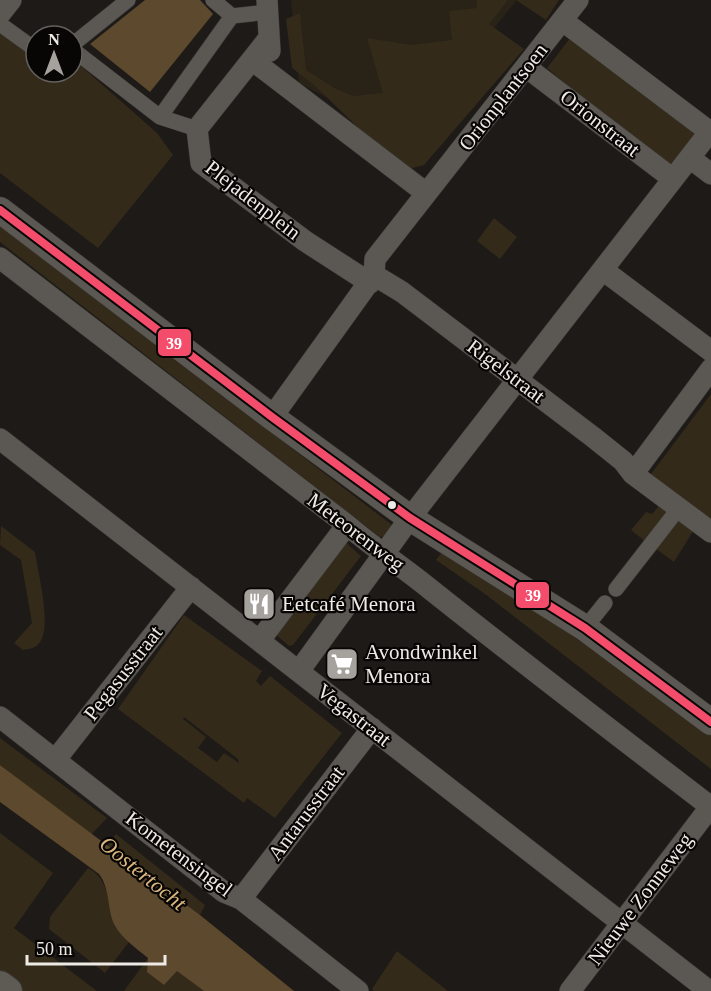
<svg xmlns="http://www.w3.org/2000/svg" width="711" height="991" viewBox="0 0 711 991" font-family="'Times New Roman',serif">
<style>
.built{fill:#292217}
.green{fill:#342a19;fill-rule:evenodd}
.water{fill:#5d492d}
.lines{fill:none;stroke-linecap:round;stroke-linejoin:round}
.pedestrian-casing{stroke:#393735;stroke-width:16}
.minor-casing{stroke:#393735;stroke-width:22}
.tertiary-casing{stroke:#393735;stroke-width:27}
.secondary-casing{stroke:#393735;stroke-width:30}
.pedestrian{stroke:#5b5752;stroke-width:15}
.minor{stroke:#5b5752;stroke-width:21}
.tertiary{stroke:#5b5752;stroke-width:26}
.secondary{stroke:#5e5a54;stroke-width:28}
.bus-1-casing{stroke:#080604;stroke-width:12}
.bus-1{stroke:#f44d6c;stroke-width:8}
.bus-dot{fill:#eeebe6;stroke:#080604;stroke-width:2}
.labels{text-anchor:middle;dominant-baseline:central;stroke-width:4.5;stroke-linejoin:round;paint-order:stroke}
.street-label{font-size:21px;fill:#eeebe6;stroke:#080604}
.poi-label{font-size:21px;fill:#eeebe6;stroke:#080604;text-anchor:start}
.water-label{font-size:22px;font-style:italic;fill:#dcb780;stroke:#080604}
.line-badge{stroke:#080604;stroke-width:2}
.badge-label{font-size:16px;text-anchor:middle;font-weight:bold;fill:#fff}
</style>
<rect width="100%" height="100%" fill="#1d1a17"/>
<path class="built" d="M291,0H517L425,113L383,127L299,83Z"/>
<path class="green" d="M477,0H508L489,24L524,49L424,165L413,168L398,166L313,84L292,68L286,19L300,13L306,70L336,89L354,96L383,93L367,38L411,45L452,40L449,11L477,8Z
M516,0H559L546,20Z
M0,32L36,56V72H72V58L157,133L173,155L98,248L0,173Z
M571,37L697,132L667,169L547,68Z
M494,218L517,237L500,259L477,241Z
M0,225L392,525L388,536L380,537L0,242Z
M711,394V520L651,474Z
M662,502L671,511L646,542L631,530L646,512L652,514Z
M679,515L695,528L674,562L655,548Z
M1,526L35,552C38,572 52,627 40,642C36,648 30,649 23,650L14,643L32,623L21,560L0,545Z
M344,541L361,556L293,645L289,646L274,633Z
M442,552L521,599L711,735V769L485,594L436,560Z
M184,615L262,671L256,681L261,686L270,676L342,733L275,818L247,798L244,803L118,709ZM184,717L238,759L239,763L224,753L217,762L198,748L206,737L183,719Z
M0,738L107,818L91,835L0,765Z
M0,833L53,873L14,928L97,991H23L0,973Z
M116,834L205,905L200,915L107,846Z
M88,868C117,883 103,919 129,942L105,973L49,929L50,917Z
M397,951L448,991H374L372,989Z
M148,958L164,985L177,970L204,991H124Z"/>
<path class="water" d="M145,0H200L213,14L150,92L90,44Z
M0,765L200,915L294,991H204L177,971L164,985L147,972L148,958C136,948 121,938 114,924C107,908 110,888 99,874L0,802Z"/>
<g class="lines">
<defs>
<path id="pedestrian" d="M213,0L232,16
M0,24L36,50
M72,45L128,0
M72,49L160,117L197,129
M160,117L232,16L268,12
M616,589L679,508
M585,628L605,603"/>
<path id="minor" d="M267,0L270,51
M0,14L11,0
M563,21L710,132
M269,38L197,129L201,163L305,241L370,283
M252,60L426,193
M526,67L673,179
M690,158L711,174
M0,258L347,525C374,548 403,567 430,589C523,663 617,735 711,807
M603,270L711,351
M374,275L402,292L593,437L623,461L633,474L711,532
M374,275L375,259L578,0
M272,417L374,275
M0,439L709,991
M633,474L711,369
M260,640L347,525
M299,671L410,518L711,130
M0,717L224,892L241,899L358,991
M56,759L191,587
M241,899L372,728
M570,991L711,806"/>
<path id="tertiary" d="M0,210L272,417L410,518L585,628L711,722"/>
<path id="secondary" d="M0,985L8,991"/>
</defs>
<use href="#pedestrian" class="pedestrian-casing"/>
<use href="#minor" class="minor-casing"/>
<use href="#tertiary" class="tertiary-casing"/>
<use href="#secondary" class="secondary-casing"/>
<use href="#pedestrian" class="pedestrian"/>
<use href="#minor" class="minor"/>
<use href="#tertiary" class="tertiary"/>
<use href="#secondary" class="secondary"/>
<defs>
<path id="bus-1" d="M0,210L272,417L410,518L585,628L711,722"/>
</defs>
<use href="#bus-1" class="bus-1-casing"/>
<use href="#bus-1" class="bus-1"/>
</g>
<defs>
<symbol id="restaurant-square" viewBox="-11 -11 22 22"><rect x="-9" y="-9" width="18" height="18" rx="4" fill="#a5a29e" stroke="#080604"/><path d="M-5-6h1v4h1v-4h1v4h1v-4h1v5L-1.5 .5V6h-2V.5L-5-1ZM5-6V6H3V1.5H1.5Q1.5-4 5-6Z" fill="#fff"/></symbol>
<symbol id="supermarket-square" viewBox="-11 -11 22 22"><rect x="-9" y="-9" width="18" height="18" rx="4" fill="#a5a29e" stroke="#080604"/><path d="M-6-5.5h2.5l.6 2H6L4.5 2H-2.5L-4.4-4H-6ZM-1.5 3.2a1.3 1.3 0 1 0 .1 0ZM3 3.2a1.3 1.3 0 1 0 .1 0Z" fill="#fff"/></symbol>
</defs>
<g fill-rule="evenodd">
<use href="#restaurant-square" x="240" y="585" width="38" height="38"/>
<use href="#supermarket-square" x="323" y="645" width="38" height="38"/>
</g>
<circle class="bus-dot" cx="392" cy="505" r="5"/>
<g class="labels">
<g class="street-label">
<text transform="translate(503 97) rotate(-52)">Orionplantsoen</text>
<text transform="translate(600 123) rotate(38)">Orionstraat</text>
<text transform="translate(253 200) rotate(38)">Plejadenplein</text>
<text transform="translate(506 371) rotate(37)">Rigelstraat</text>
<text transform="translate(356 532) rotate(37)">Meteorenweg</text>
<text transform="translate(123 673) rotate(-52)">Pegasusstraat</text>
<text transform="translate(354 715) rotate(38)">Vegastraat</text>
<text transform="translate(306 813) rotate(-53)">Antarusstraat</text>
<text transform="translate(179 854) rotate(37)">Kometensingel</text>
<text transform="translate(640 899) rotate(-53)">Nieuwe Zonneweg</text>
</g>
<g class="poi-label">
<text x="282" y="604">Eetcafé Menora</text>
<text x="365" y="652">Avondwinkel<tspan x="365" dy="24">Menora</tspan></text>
</g>
<g class="water-label">
<text transform="translate(143 873) rotate(39)">Oostertocht</text>
</g>
</g>
<g class="line-badge">
<rect x="157" y="328" width="35" height="29" rx="6" fill="#f44d6c"/>
<rect x="515" y="581" width="35" height="28" rx="6" fill="#f44d6c"/>
</g>
<g class="badge-label">
<text x="174" y="349">39</text>
<text x="533" y="601">39</text>
</g>
<g transform="translate(54 54)"><circle r="28" fill="#080604" stroke="#64625e" stroke-width="1.5"/>
<path d="M0-4.5L10 22L0 15L-10 22Z" fill="#a5a29e"/>
<text y="-9" font-size="16" font-weight="bold" text-anchor="middle" fill="#eeebe6">N</text>
</g>
<path d="M27 955v9h138v-9" fill="none" stroke="#eeebe6" stroke-width="3"/>
<text x="36" y="955" font-size="18" fill="#eeebe6" stroke="#080604" stroke-width="4.5" paint-order="stroke">50 m</text>
</svg>
